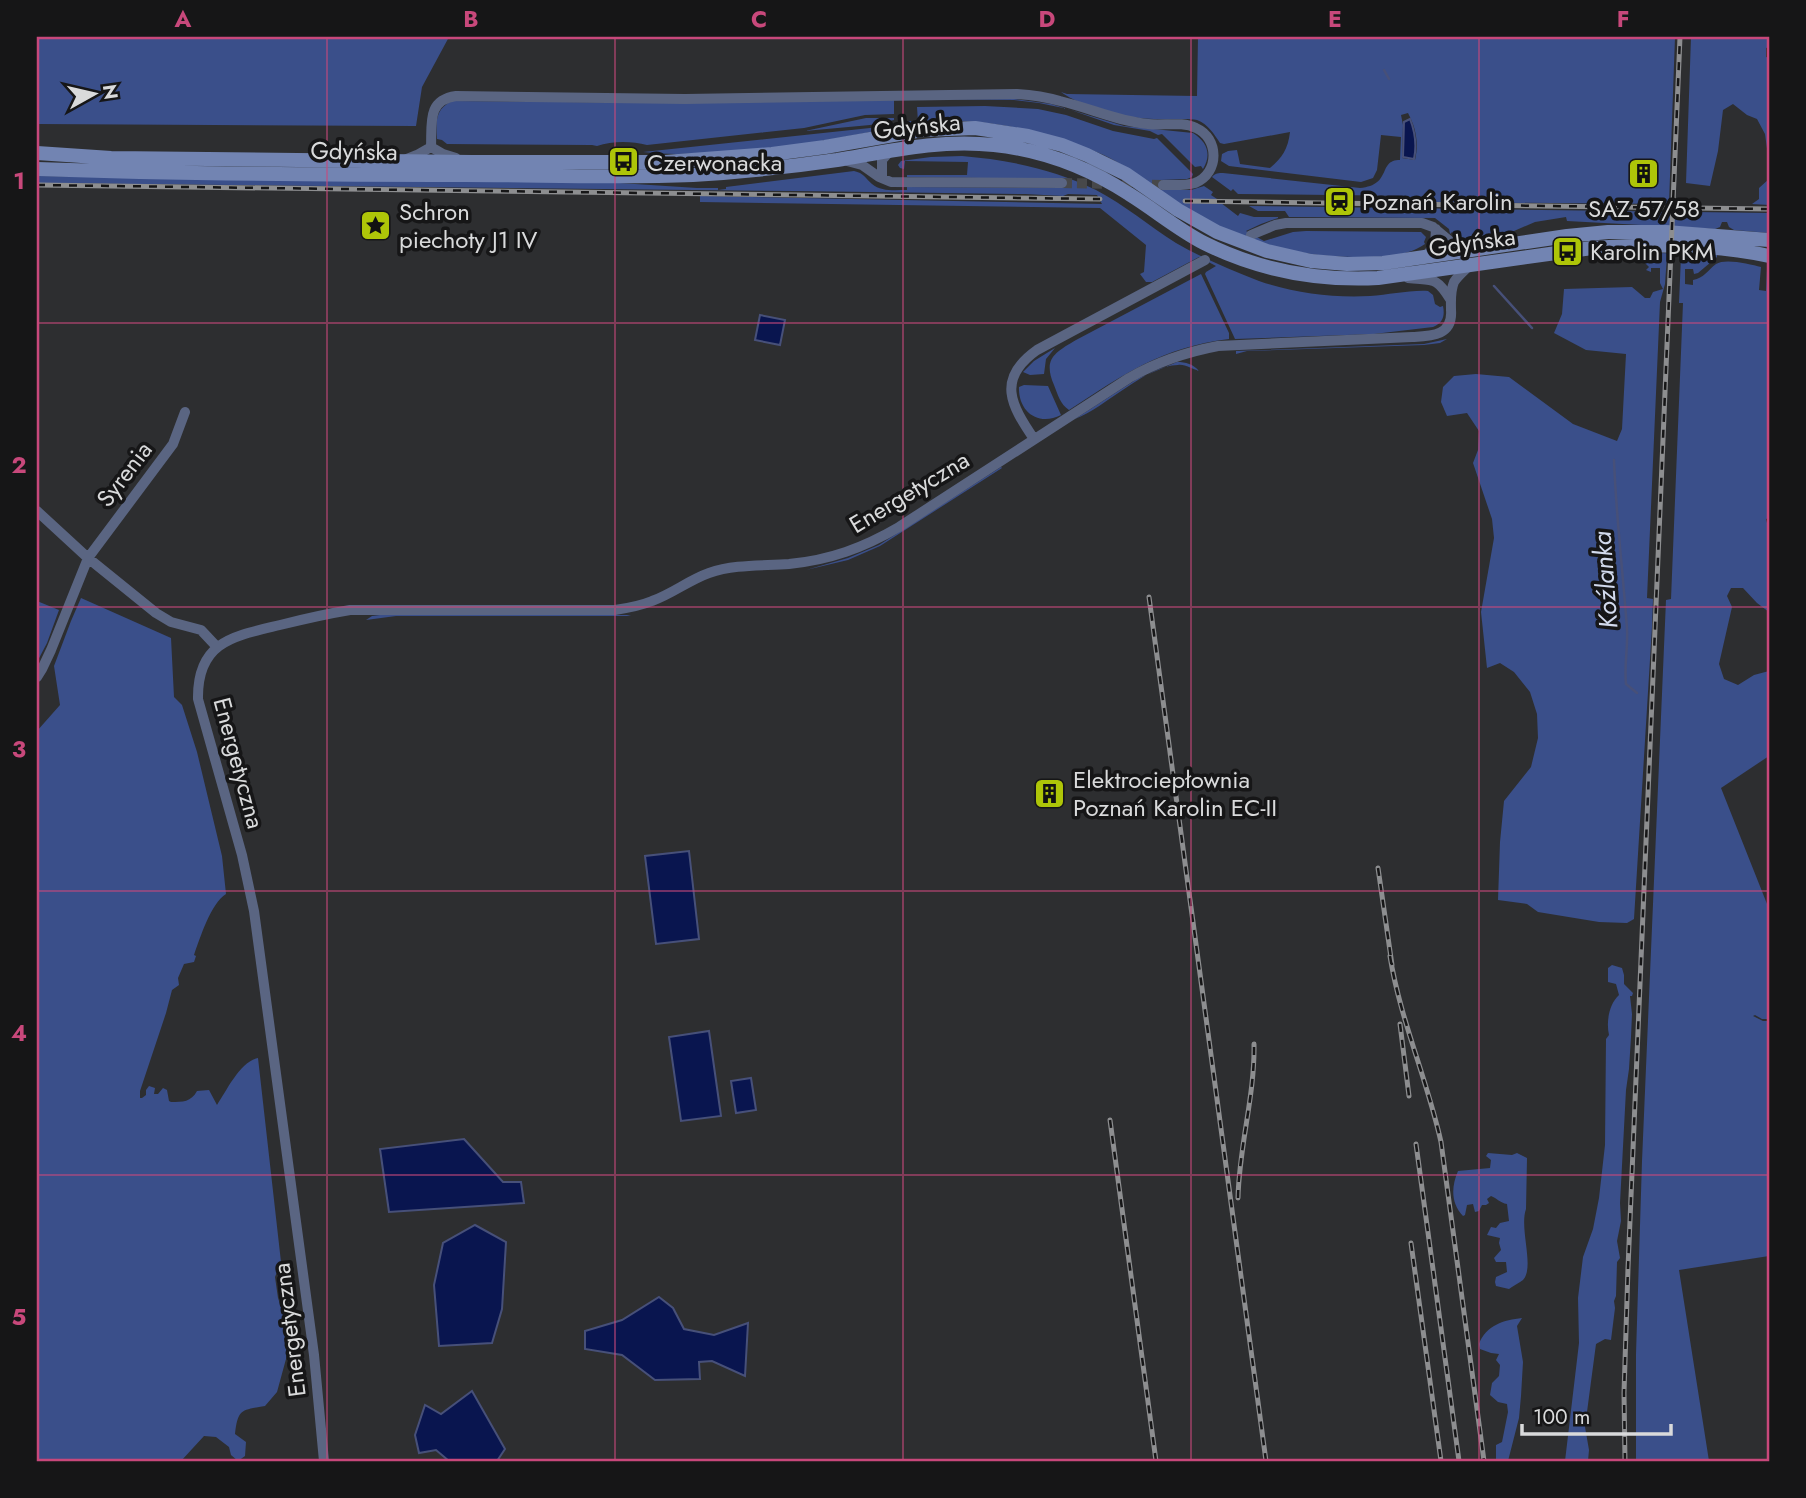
<svg xmlns="http://www.w3.org/2000/svg" width="1806" height="1498" viewBox="0 0 1806 1498" font-family="Jost,sans-serif">
<style>
.green{fill:#3a4f8a;fill-rule:evenodd}
.water{fill:#09154f;stroke:#475079;stroke-width:2}
.lines{fill:none;stroke-linecap:round;stroke-linejoin:round}
.stream{stroke:#475079;stroke-width:2.5}
.minor-tunnel{stroke:#47484a;stroke-width:10;stroke-dasharray:10 5;stroke-linecap:butt}
.minor{stroke:#5a6582;stroke-width:10}
.secondary{stroke:#7284b2;stroke-width:14}
.rail-casing{stroke:#8d8e90;stroke-width:5}
.rail{stroke:#161617;stroke-width:2.5;stroke-dasharray:8;stroke-linecap:butt}
.grid{fill:none;stroke:#c8487b;stroke-width:2;stroke-opacity:0.55}
.labels{text-anchor:middle;dominant-baseline:central;stroke-width:7;stroke-linejoin:round;paint-order:stroke}
.street-label{font-size:24px;fill:#d9dadb;stroke:#161617}
.poi-label{font-size:24px;fill:#d9dadb;stroke:#161617;text-anchor:start}
.water-label{font-size:26px;font-style:italic;fill:#d2daed;stroke:#161617}
.neatline{fill:none;stroke:#c8487b;stroke-width:2.5}
.grid-label{font-size:23px;text-anchor:middle;font-weight:bold;fill:#c8487b}
</style>
<rect width="100%" height="100%" fill="#2d2e30"/>
<path class="green" d="M37,37H449L422,87L416,126L37,124Z
M1198,37H1675L1669,204L1414,202L1408,201L1407,196L1340,195V193H1333L1332,195L1238,194L1233,189L1231,191L1212,177C1215,173 1219,173 1223,173L1360,188C1393,185 1377,160 1400,160L1401,137L1381,135L1377,170L1373,178L1361,182L1229,166L1221,161L1222,154L1228,151L1237,150L1240,164L1270,168C1282,158 1288,149 1290,132L1224,144L1220,143C1214,134 1208,124 1197,120C1188,118 1164,120 1154,119C1128,119 1081,107 1061,92L1067,94L1197,96ZM1408,113C1416,128 1419,143 1415,160L1402,158L1403,125L1401,115Z
M1691,37H1769V47L1766,48V57L1769,58V163L1765,134L1757,119L1747,115L1733,104L1723,110L1718,151L1710,186L1686,183Z
M1014,99L1051,104L1124,126L1193,133C1207,142 1212,154 1203,169L1201,166L1195,167L1162,134L1158,135L1150,131L1114,125L1068,109L1039,103L1014,100H916Z
M894,100V114L865,115L804,128L647,145C631,141 612,141 597,146L592,145L447,144L442,140L437,139C436,122 435,109 452,101L672,103Z
M985,106L1038,109L1066,115L1113,131L1154,139L1157,138L1193,174L1192,177L1187,179L1160,180L1166,190H1191L1204,186L1213,192L1211,195L1217,199H1184L1186,203H1221L1238,216L1240,213L1254,217H1278V218L1261,224L1246,231L1264,241L1293,232L1306,231L1421,232L1426,237L1424,242L1425,244C1407,257 1381,257 1359,257C1301,258 1241,242 1192,212C1166,196 1143,177 1117,162C1098,151 1078,145 1058,139C1023,128 990,121 954,121C912,122 873,132 833,139C795,146 756,150 717,152C691,154 669,155 643,152L870,128L910,121L918,122L917,107Z
M866,118H894V120L870,125L805,131Z
M962,156C1009,160 1053,169 1096,190C1125,205 1149,226 1176,243C1202,258 1231,270 1259,281C1294,293 1332,298 1370,296C1389,295 1409,290 1428,291L1433,295L1435,304L1440,307L1443,306C1445,316 1443,323 1433,327L1374,334L1235,339L1205,274L1206,272L1216,266L1199,257L1152,282H1146L1140,274L1144,272L1146,245L1100,208L700,202V196L1102,204L1097,195L1068,194L1063,196L1025,194L796,191L37,183V176L604,182L697,188H718V190L726,189V187L854,171C864,173 865,178 872,184C881,192 896,190 907,190V187L1064,188L1058,179L907,177V175H967L968,162L905,161L904,169L900,168L898,165L901,161L931,157Z
M1769,179V205L1752,204L1759,199V188Z
M1249,206L1769,213V233L1734,230L1729,227L1727,222H1722L1720,227L1715,229L1567,221L1566,217L1535,222L1514,231L1464,238L1456,236L1452,232L1450,234L1449,229L1435,218L1289,217L1285,211H1258Z
M1659,253L1717,255V257L1698,273L1694,274L1693,269H1685V284L1693,285V280C1704,278 1708,270 1716,264C1725,258 1750,264 1761,267L1759,290L1766,291L1767,268L1769,269V518L1766,519L1769,531V612L1757,603L1743,588H1731L1727,596L1732,607L1719,664L1724,679L1738,685L1754,675L1769,671V756L1721,788L1769,909V1019H1762L1755,1015L1753,1016L1763,1021H1769V1256L1679,1270L1709,1461H1636V1354L1642,1161L1666,600L1671,599L1683,303H1679L1681,256H1667L1665,284L1660,302L1647,598L1653,599L1652,627L1634,919L1627,923L1599,922L1538,912L1527,904L1498,900L1500,842L1504,801L1531,767L1538,738L1537,714L1530,692L1514,672L1500,663L1487,668L1481,612L1494,538L1492,519L1473,463L1478,450L1479,431L1467,413L1447,416L1441,402L1443,387L1454,376L1476,374L1509,377L1573,424L1617,441L1622,429L1626,354L1586,350L1554,333L1562,314L1564,289L1632,287L1645,298H1650L1653,292L1663,289L1660,283V268H1651V272L1646,270L1649,267L1638,256L1635,258L1633,255Z
M1201,274L1229,333V339C1160,348 1126,373 1069,410C1060,404 1058,395 1054,385C1043,359 1054,353 1076,340Z
M1447,339L1440,343L1424,345L1247,351L1236,354V351L1424,344Z
M1055,348L1046,359L1044,374L1030,375L1023,372L1034,361Z
M1177,362C1186,362 1193,364 1199,371C1192,369 1185,364 1178,365C1146,365 1105,408 1075,419L1137,379Z
M1024,385L1048,386L1061,415C1038,427 1018,411 1019,387Z
M1001,467L1002,468L880,546L848,560L806,570L848,558L879,545Z
M81,598L171,638L174,697L182,705L197,752L222,856L226,894C211,903 200,938 194,955L196,956L194,962L184,964L178,978L179,985L172,990L166,1013L140,1091V1098H142L146,1095V1090L149,1086L155,1088L154,1094H158L163,1088L167,1090L169,1101L171,1102C183,1102 191,1102 197,1091L209,1090L217,1105C227,1090 240,1062 258,1058L281,1262L275,1277L278,1298L286,1322L289,1348L277,1392L265,1406C241,1410 238,1409 235,1434L246,1442L245,1456L238,1461L231,1455L229,1447L216,1437L204,1436L181,1461H37V731L60,705L54,666L71,621Z
M37,601L59,610L47,643L37,662Z
M380,615H627L631,616H396L366,620L372,616Z
M1612,965L1622,968L1624,975V984L1633,993L1632,996H1630L1632,1014L1631,1037L1629,1069L1626,1090L1620,1203L1621,1221L1617,1241L1620,1258L1617,1262L1616,1296L1614,1301L1615,1308L1611,1340L1605,1339L1596,1344L1585,1427L1589,1450L1588,1461H1565L1579,1343L1578,1298L1583,1257L1593,1229L1599,1198L1605,1145L1606,1039L1609,1035C1606,1022 1609,1004 1619,995L1616,984L1608,982V968Z
M1488,1153L1512,1155L1517,1153L1527,1158L1526,1209C1519,1229 1535,1267 1523,1280C1519,1283 1513,1286 1509,1289L1496,1286L1495,1282L1496,1277L1507,1272L1506,1262H1496L1494,1258L1501,1250L1499,1243L1500,1238L1487,1235L1491,1227L1496,1228L1500,1223L1509,1221L1507,1204C1500,1203 1497,1198 1491,1196L1487,1199L1489,1203L1486,1205H1482L1479,1211L1475,1212L1473,1204L1467,1205L1465,1215L1463,1216C1451,1204 1451,1187 1458,1171L1490,1168L1491,1160L1486,1156Z
M1522,1318L1517,1326L1523,1362L1521,1396L1519,1418L1508,1461H1496V1445L1502,1442L1508,1412L1507,1404L1498,1402L1490,1395L1492,1383L1499,1376L1500,1365L1496,1360L1499,1354L1491,1353L1480,1349L1479,1344C1486,1325 1504,1320 1522,1318Z"/>
<path class="water" d="M1410,119C1415,132 1417,145 1414,159L1403,157L1404,122Z
M760,315L785,320L780,345L755,340Z
M689,851L699,939L656,944L645,856Z
M709,1031L721,1116L681,1121L669,1037Z
M751,1078L756,1110L736,1113L731,1081Z
M464,1139L503,1182H521L524,1203L389,1212L380,1149Z
M475,1225L506,1242L502,1309L492,1343L439,1346L434,1285L443,1243Z
M659,1297L673,1308L684,1329L714,1335L748,1323L745,1376L712,1361L699,1362L700,1379L655,1380L622,1355L585,1349V1331L622,1320Z
M472,1391L505,1449L497,1461H449L436,1450L419,1453L415,1435L425,1405L441,1414Z"/>
<g class="lines">
<path class="stream" d="M1384,70L1389,79
M1494,286L1532,328
M1614,460C1616,516 1623,573 1627,629C1628,648 1624,666 1626,684L1637,693"/>
<path class="minor-tunnel" d="M1062,183L1163,185"/>
<path class="minor" d="M431,147C432,123 427,100 456,96L685,99L1017,94C1032,95 1046,97 1060,101C1090,108 1117,121 1148,124C1163,126 1182,121 1196,128C1219,138 1220,173 1195,183C1185,186 1174,185 1163,185
M431,147L443,154L456,158
M407,159L417,155L431,147
M847,161L862,165L879,177L891,182L1062,183
M882,178V160L891,150
M1251,235L1275,225L1286,223H1422L1433,227L1451,242L1468,249
M1426,256L1435,245L1436,229
M1408,278C1433,281 1436,276 1450,299
M1034,439C1011,405 996,379 1037,350L1205,260
M37,511L88,558L156,613L171,622L201,630L217,647
M37,677L42,669L51,650L88,558L173,444L185,412
M324,1461L314,1355L254,911L242,855L198,699C197,641 234,636 280,625C304,619 326,614 350,610H615C628,608 640,606 652,601C672,594 689,580 709,573C735,564 762,566 789,564C830,560 863,548 899,527L1129,378C1157,362 1186,352 1218,346L1412,337C1431,336 1453,336 1451,310C1451,300 1450,292 1454,282C1458,276 1464,271 1469,266"/>
<path class="secondary" d="M37,153L111,158L472,162H665L772,154L825,147L922,130L975,128L1028,136L1062,145L1087,155L1126,174L1178,210L1217,232L1267,251L1311,261L1347,264L1383,263L1567,236L1608,232H1666L1769,240
M37,169C179,174 322,175 465,175C541,175 617,178 693,175C741,172 789,167 837,160C890,151 940,139 994,145C1042,150 1089,168 1129,194C1155,210 1177,229 1204,243C1258,270 1318,281 1378,278L1592,248C1647,244 1715,244 1769,256"/>
<defs>
<path id="rail" d="M37,185L1100,199
M1185,201L1769,209
M1149,597L1266,1461
M1378,868L1392,965
M1390,956C1400,1019 1427,1079 1441,1142L1484,1461
M1400,1024L1409,1096
M1110,1120L1156,1461
M1416,1144L1459,1461
M1238,1198C1239,1146 1255,1096 1254,1044
M1411,1243L1441,1461
M1625,1461L1624,1393L1628,1268L1680,37"/>
</defs>
<use href="#rail" class="rail-casing"/>
<use href="#rail" class="rail"/>
</g>
<path class="grid" d="M327,37V1461M615,37V1461M903,37V1461M1191,37V1461M1479,37V1461M37,323H1769M37,607H1769M37,891H1769M37,1175H1769"/>
<defs>
<symbol id="bus-square" viewBox="-11 -11 22 22"><rect x="-9" y="-9" width="18" height="18" rx="4" fill="#aec508" stroke="#161617"/><path d="M-5-6H5V4H4V6H2V4H-2V6H-4V4H-5ZM-3.5-4V0h7V-4ZM-3.5 1.2v1.5H-2V1.2ZM2 1.2v1.5H3.5V1.2Z" fill="#111"/></symbol>
<symbol id="building-square" viewBox="-11 -11 22 22"><rect x="-9" y="-9" width="18" height="18" rx="4" fill="#aec508" stroke="#161617"/><path d="M-4-6H4V6H1V3H-1V6H-4ZM-2.5-4.3h1.7v1.8h-1.7ZM.8-4.3h1.7v1.8H.8ZM-2.5-1h1.7V.8h-1.7ZM.8-1h1.7V.8H.8Z" fill="#111"/></symbol>
<symbol id="station-square" viewBox="-11 -11 22 22"><rect x="-9" y="-9" width="18" height="18" rx="4" fill="#aec508" stroke="#161617"/><path d="M-3-6H3Q5-6 5-4V2Q5 4 3 4L4.5 6H3L1.5 4h-3L-3 6H-4.5L-3 4Q-5 4-5 2V-4Q-5-6-3-6ZM-3.5-4v3h7v-3ZM-3.5 1v1.5H-2V1ZM2 1v1.5H3.5V1Z" fill="#111"/></symbol>
<symbol id="sight-square" viewBox="-11 -11 22 22"><rect x="-9" y="-9" width="18" height="18" rx="4" fill="#aec508" stroke="#161617"/><path d="M0-6L1.8-2.2L6-1.7L2.9 1.2L3.7 5.4L0 3.3L-3.7 5.4L-2.9 1.2L-6-1.7L-1.8-2.2Z" fill="#111"/></symbol>
</defs>
<g fill-rule="evenodd">
<use href="#bus-square" x="606" y="144" width="35" height="35"/>
<use href="#building-square" x="1626" y="156" width="35" height="35"/>
<use href="#station-square" x="1322" y="184" width="35" height="35"/>
<use href="#sight-square" x="358" y="208" width="35" height="35"/>
<use href="#bus-square" x="1550" y="234" width="35" height="35"/>
<use href="#building-square" x="1032" y="776" width="35" height="35"/>
</g>
<g class="labels">
<g class="street-label">
<text transform="translate(917 126) rotate(-6)">Gdyńska</text>
<text transform="translate(354 151) rotate(1)">Gdyńska</text>
<text transform="translate(1472 242) rotate(-8)">Gdyńska</text>
<text transform="translate(124 474) rotate(-53)">Syrenia</text>
<text transform="translate(909 492) rotate(-31)">Energetyczna</text>
<text transform="translate(239 763) rotate(75)">Energetyczna</text>
<text transform="translate(289 1330) rotate(-97)">Energetyczna</text>
</g>
<g class="poi-label">
<text x="647" y="162">Czerwonacka</text>
<text x="1362" y="201">Poznań Karolin</text>
<text x="1644" y="208" text-anchor="middle">SAZ 57/58</text>
<text x="399" y="211">Schron<tspan x="399" dy="28">piechoty J1 IV</tspan></text>
<text x="1590" y="251">Karolin PKM</text>
<text x="1073" y="779">Elektrociepłownia<tspan x="1073" dy="28">Poznań Karolin EC-II</tspan></text>
</g>
<g class="water-label">
<text transform="translate(1605 580) rotate(-94)">Koźlanka</text>
</g>
</g>
<rect width="1806" height="1498" fill="none" stroke="#161617" stroke-width="77"/>
<g transform="translate(94 94) rotate(82)" stroke="#161617" stroke-width="5" paint-order="stroke">
<path d="M0-5L12 26L0 18L-12 26Z" fill="#d9dadb"/>
<text y="-10" font-size="19" font-weight="bold" text-anchor="middle" fill="#d9dadb">N</text>
</g>
<path d="M1522 1424v10h149v-10" fill="none" stroke="#d9dadb" stroke-width="3.5"/>
<text x="1533" y="1424" font-size="21" fill="#d9dadb" stroke="#161617" stroke-width="5" paint-order="stroke">100 m</text>
<rect x="38" y="38" width="1730" height="1422" class="neatline"/>
<g class="grid-label">
<text x="183" y="27">A</text>
<text x="471" y="27">B</text>
<text x="759" y="27">C</text>
<text x="1047" y="27">D</text>
<text x="1335" y="27">E</text>
<text x="1623" y="27">F</text>
<text x="19" y="189">1</text>
<text x="19" y="473">2</text>
<text x="19" y="757">3</text>
<text x="19" y="1041">4</text>
<text x="19" y="1325">5</text>
</g>
</svg>
